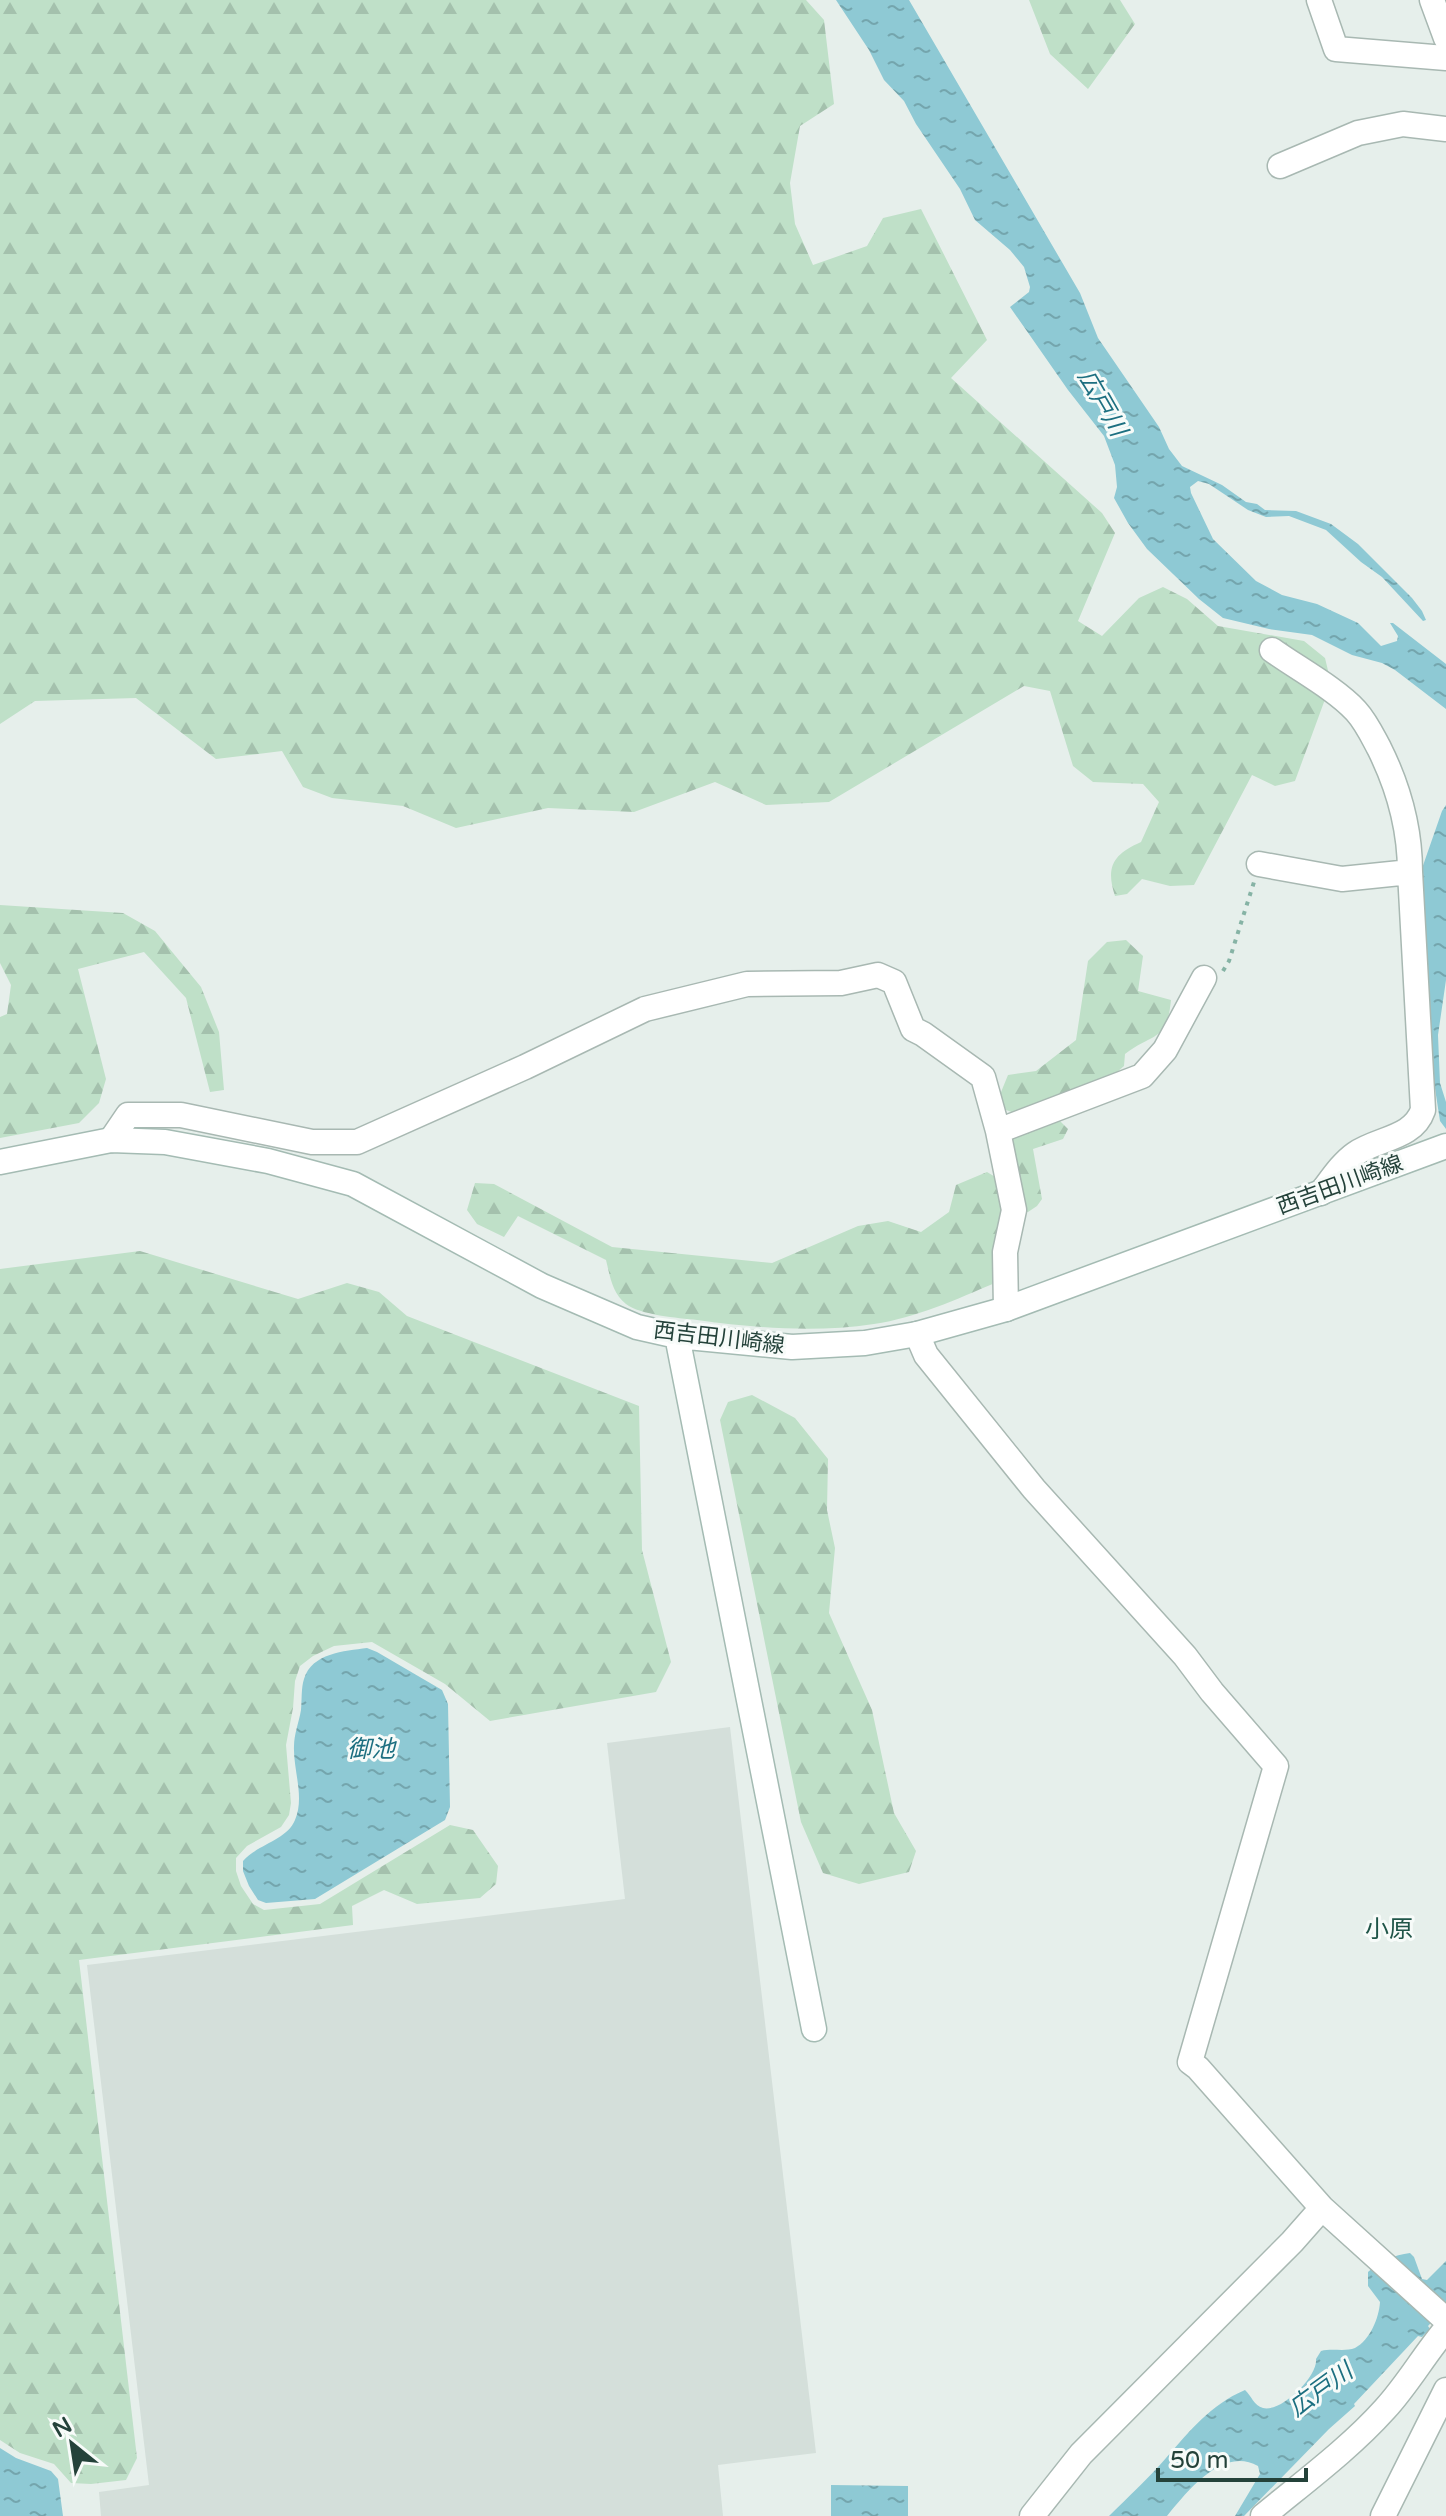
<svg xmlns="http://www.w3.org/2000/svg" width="1446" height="2516" viewBox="0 0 1446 2516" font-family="'Varela Round','Noto Sans JP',sans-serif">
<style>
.built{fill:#d4dfda}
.forest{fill:url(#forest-firs)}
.water{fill:url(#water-ripples)}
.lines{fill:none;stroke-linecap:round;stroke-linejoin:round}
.street-casing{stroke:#a8b8b2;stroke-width:27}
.secondary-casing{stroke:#a4bbb3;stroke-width:27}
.path{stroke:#86b3a5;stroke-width:4;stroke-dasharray:4 6;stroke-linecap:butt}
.street{stroke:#fff;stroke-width:24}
.secondary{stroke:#fff;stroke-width:24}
.labels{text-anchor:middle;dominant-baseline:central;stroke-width:6;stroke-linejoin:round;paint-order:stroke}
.street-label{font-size:22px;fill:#24423a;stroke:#f7fbf9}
.water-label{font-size:24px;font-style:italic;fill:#1c6f80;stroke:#f7fbf9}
.neighbourhood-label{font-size:24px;fill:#1f5548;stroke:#f7fbf9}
</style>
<defs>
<pattern id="forest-firs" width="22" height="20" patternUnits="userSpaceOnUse" patternTransform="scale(2)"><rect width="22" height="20" fill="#bfe0c8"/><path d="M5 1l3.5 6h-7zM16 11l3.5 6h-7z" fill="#a4c1ad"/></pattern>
<pattern id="water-ripples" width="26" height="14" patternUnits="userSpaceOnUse" patternTransform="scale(2)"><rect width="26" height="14" fill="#8ec9d4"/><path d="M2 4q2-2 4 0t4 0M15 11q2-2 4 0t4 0" fill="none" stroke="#74a5ad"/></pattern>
</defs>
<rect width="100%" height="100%" fill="#e6efeb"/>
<path class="built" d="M730,1727L816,2453L718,2465L723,2516H101L99,2492L149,2485L87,1965L625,1899L607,1743Z"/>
<path class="forest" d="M0,0H806L824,20L834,104L800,126L790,183L795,224L813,265L867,246L883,218L921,209L987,340L951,378L1102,513L1115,533L1078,621L1102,636L1139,598L1163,587L1187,599L1218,626L1304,641L1325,658L1331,683L1295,781L1275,786L1252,775L1194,885L1170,886L1142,879L1127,894L1115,896C1105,866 1114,854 1141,842L1159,802L1143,784L1093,782L1073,766L1050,691L1024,686L829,802L766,805L715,782L634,812L548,808L456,828L403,806L332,798L303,787L282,751L216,759L136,698L35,701L0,724Z
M1029,0H1120L1135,24L1088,89L1050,54Z
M0,905L123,913L155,931L201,987L219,1032L224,1090L210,1092L186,998L144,952L78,969L106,1079L99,1103L79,1123L0,1138V1017L7,1014L11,985L0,963Z
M1126,940L1143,956L1138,991L1171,1000C1167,1042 1154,1032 1125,1054L1124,1066L1109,1079L1017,1114L1006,1110L999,1097L1008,1075L1036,1071L1076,1040L1088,961L1107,942Z
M1059,1120L1068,1129L1063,1139L1033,1149L1042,1199L1037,1206L1028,1212L1020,1206L1008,1145L1015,1131Z
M987,1172L1002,1181L1006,1208L995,1283C957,1299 916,1318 874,1324C815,1333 755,1328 697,1320C678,1318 640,1315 626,1304C612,1293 610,1276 606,1260L518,1216L504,1237L477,1224L467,1210L475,1183L494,1184L612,1247L772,1263L858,1226L888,1221L921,1232L949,1212L956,1185Z
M140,1251L298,1299L347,1283L379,1292L407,1316L639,1406L642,1550L671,1662L656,1692L490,1721L445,1684L372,1642L334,1646L313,1656L300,1666L295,1681L293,1708L286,1745L291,1803L289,1815L281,1827L247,1846L236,1858V1871L241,1886L253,1904L264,1910L320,1904L450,1825L473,1830L498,1866L496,1884L480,1898L417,1904L384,1890L352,1906L353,1925L79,1960L137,2458L126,2480L91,2484L71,2483L54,2464L20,2453L0,2440V1269Z
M752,1395L795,1418L828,1459L827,1510L835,1548L829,1613L872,1710L894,1813L916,1851L909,1872L859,1884L823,1873L801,1822L720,1420L728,1402Z"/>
<path class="water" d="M836,0H909L1080,293L1098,338L1159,427L1169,449L1182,466L1222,485L1246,502L1257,504L1265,510L1296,511L1331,524L1358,544L1412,598L1422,611L1426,620L1423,621L1382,577L1361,562L1326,530L1289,516L1266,517L1248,510L1209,484L1198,481L1190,487L1191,493L1213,539L1256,581L1282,595L1317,604L1358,623L1381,646L1397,641L1398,636L1390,623H1393L1446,664V709L1395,670L1382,663L1352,655L1312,635L1269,629L1223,618L1199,599L1147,549L1128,523L1114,498L1117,487L1115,465L1104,436L1068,390L1010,307L1029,292L1030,287L1024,267L1010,250L975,220L960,189L916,124L904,101L884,80L869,50Z
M1446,805V980L1438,1035L1440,1083L1446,1102V1129L1440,1121L1434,1082L1419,877L1442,811Z
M367,1648L377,1652L442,1690L448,1704L450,1807L445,1820L315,1899L266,1903L258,1900L249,1886L243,1871V1861C258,1844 287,1840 295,1820C305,1797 293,1770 294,1746C294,1734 299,1722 301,1710C302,1700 301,1688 304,1679C312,1653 344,1651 367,1648Z
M1410,2253L1414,2257L1422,2279L1427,2280L1446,2261V2307L1428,2326L1430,2329L1422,2337L1418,2336L1354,2404L1355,2406L1329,2429L1244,2516H1235L1260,2474L1258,2466C1222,2446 1187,2492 1167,2516H1109C1128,2497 1148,2479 1166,2458C1190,2431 1210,2405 1245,2390C1251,2395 1254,2406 1263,2408C1280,2413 1318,2377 1316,2359L1321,2351C1332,2348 1345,2352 1355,2348C1370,2340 1379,2318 1380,2302L1368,2286V2272C1380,2261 1394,2255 1410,2253Z
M0,2448L16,2458L51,2471L58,2479L63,2516H0Z
M831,2485L908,2486V2516H831Z"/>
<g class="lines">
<defs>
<path id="street" d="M1319,0L1336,49L1446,58
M1432,0L1446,38
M1280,166L1358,133L1403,124L1446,129
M1259,864L1342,879L1410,872C1410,827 1399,788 1379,748C1372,735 1366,722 1356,711C1336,689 1297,668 1272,650
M998,1131L1142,1076L1165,1050L1204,978
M111,1140L128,1115H181L312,1142H357L525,1067L645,1009L747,984L841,983L878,975L894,982L913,1029L923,1034L983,1077L998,1131L1014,1210L1005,1252L1006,1309
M1321,1193C1331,1180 1342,1163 1355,1154C1378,1138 1413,1139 1423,1110L1410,872
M917,1334L926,1355L1034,1489L1185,1656L1212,1692L1276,1766L1190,2062L1198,2068L1322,2208L1446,2320
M1032,2516L1081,2454L1292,2242L1322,2208
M1263,2516C1304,2482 1349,2449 1385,2409C1408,2384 1424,2355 1446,2329
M1383,2516L1446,2390"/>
<path id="secondary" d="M0,1162L111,1140L165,1142L268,1161L353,1184L542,1286L637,1327L677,1336L792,1347L865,1343L917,1334L1006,1309L1446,1146
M677,1336L814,2029"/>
</defs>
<use href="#street" class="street-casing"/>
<use href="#secondary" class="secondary-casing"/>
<path class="path" d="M1223,971L1229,961L1254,882"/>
<use href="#street" class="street"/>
<use href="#secondary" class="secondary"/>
</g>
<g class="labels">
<g class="street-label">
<text transform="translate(1340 1185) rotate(-20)">西吉田川崎線</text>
<text transform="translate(719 1338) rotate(7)">西吉田川崎線</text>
</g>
<g class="water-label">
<text transform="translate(1102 403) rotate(60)">広戸川</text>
<text x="371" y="1749">御池</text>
<text transform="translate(1321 2390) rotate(-36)">広戸川</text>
</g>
<g class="neighbourhood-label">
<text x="1389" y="1929">小原</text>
</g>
</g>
<g transform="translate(72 2444) rotate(330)" stroke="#f7fbf9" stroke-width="6" paint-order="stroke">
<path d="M0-6L14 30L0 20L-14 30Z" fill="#24423a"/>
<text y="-12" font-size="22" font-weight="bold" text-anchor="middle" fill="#24423a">N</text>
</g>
<path d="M1158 2468v12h148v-12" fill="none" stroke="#24423a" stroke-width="4"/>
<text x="1170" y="2468" font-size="24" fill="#24423a" stroke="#f7fbf9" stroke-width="6" paint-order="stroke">50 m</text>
</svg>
